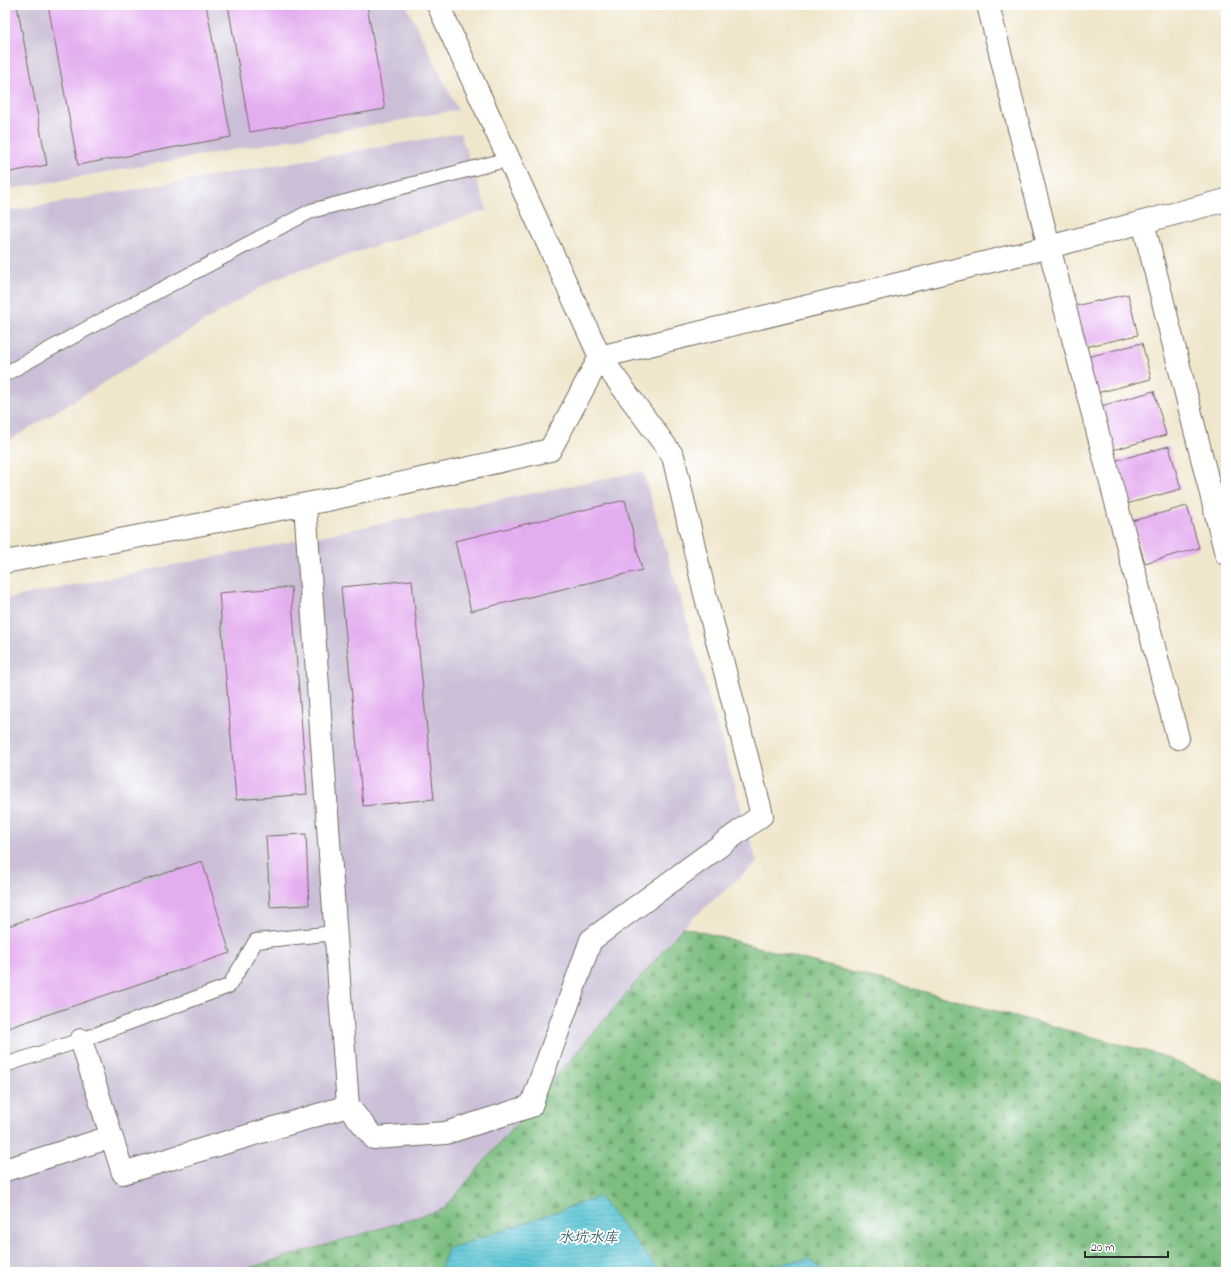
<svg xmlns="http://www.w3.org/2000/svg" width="1231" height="1277" viewBox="0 0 1231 1277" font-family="'Indie Flower','LXGW WenKai TC',sans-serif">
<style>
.industrial{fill:#cabfd6}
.forest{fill:url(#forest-firs);stroke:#537456}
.water{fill:url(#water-rules);stroke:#447a82}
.building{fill:#e4adf0}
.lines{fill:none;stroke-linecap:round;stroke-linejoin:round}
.service-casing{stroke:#706c63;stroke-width:16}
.minor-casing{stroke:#706c63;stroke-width:24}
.service{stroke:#fff;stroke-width:14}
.minor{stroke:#fff;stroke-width:22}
.labels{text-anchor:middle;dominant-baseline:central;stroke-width:3.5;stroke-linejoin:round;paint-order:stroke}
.water-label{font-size:15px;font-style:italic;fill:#3d6268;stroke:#fff}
</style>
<defs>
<pattern id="forest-firs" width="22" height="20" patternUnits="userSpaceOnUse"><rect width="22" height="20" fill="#7bbe80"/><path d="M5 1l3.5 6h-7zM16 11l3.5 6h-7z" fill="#659b69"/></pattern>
<pattern id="water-rules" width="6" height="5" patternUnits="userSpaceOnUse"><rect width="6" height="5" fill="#5ec8d8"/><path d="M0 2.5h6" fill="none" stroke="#4ea3af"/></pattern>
</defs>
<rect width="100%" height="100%" fill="#fff"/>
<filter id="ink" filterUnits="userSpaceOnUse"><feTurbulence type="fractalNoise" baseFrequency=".025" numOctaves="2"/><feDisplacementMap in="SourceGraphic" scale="8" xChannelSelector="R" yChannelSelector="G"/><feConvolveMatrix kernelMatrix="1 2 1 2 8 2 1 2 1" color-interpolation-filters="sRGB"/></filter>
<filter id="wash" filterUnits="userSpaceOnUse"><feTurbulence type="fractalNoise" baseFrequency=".012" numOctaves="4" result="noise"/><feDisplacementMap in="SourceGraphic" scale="16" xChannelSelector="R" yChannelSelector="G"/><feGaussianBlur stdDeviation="0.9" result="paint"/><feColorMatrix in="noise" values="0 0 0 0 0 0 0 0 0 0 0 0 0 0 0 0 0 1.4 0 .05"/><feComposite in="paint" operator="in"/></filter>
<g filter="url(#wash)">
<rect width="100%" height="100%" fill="#f0e6cc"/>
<path class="industrial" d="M5,5H406L458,110L5,190Z
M460,133L487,210L274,279L5,443V212Z
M643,471L757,862L683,927L444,1209L236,1272H5V599Z"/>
<path class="forest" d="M683,927L1160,1055L1226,1084V1272H236L444,1209Z"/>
<path class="water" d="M599,1197L660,1272H439L448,1249Z
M810,1259L823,1272H733Z"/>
<g id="blocks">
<path class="building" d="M5,5H17L47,165L5,173Z
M48,5H206L231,137L78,165Z
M228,5H367L385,109L250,132Z
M1128,294L1138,335L1085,347L1075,306Z
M1142,343L1151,379L1093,394L1084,358Z
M1154,391L1166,435L1113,450L1101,406Z
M1169,446L1181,489L1126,504L1114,461Z
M625,500L642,570L471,611L455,541Z
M1187,506L1199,548L1145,563L1132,521Z
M412,580L434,799L363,806L341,587Z
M291,587L307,794L236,800L219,593Z
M306,834L309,905L270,907L266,836Z
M202,861L230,953L5,1029V927Z"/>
</g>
</g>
<g filter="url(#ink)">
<use href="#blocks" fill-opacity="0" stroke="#706c63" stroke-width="1"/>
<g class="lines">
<defs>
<path id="service" d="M5,374L99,322L311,211L509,159
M5,1065L81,1040L229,986L256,941L335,933"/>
<path id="minor" d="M988,5L1049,247L1178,738
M1143,222L1226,554
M305,505L348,1106
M5,562L327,500L550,450L600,357L1049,247L1226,200
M81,1040L123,1173L348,1106L374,1138L446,1133L531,1106L591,940L762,815L704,590L673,456L600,357L438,5
M5,1170L111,1137"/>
</defs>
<use href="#service" class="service-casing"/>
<use href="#minor" class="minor-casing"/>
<use href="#service" class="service"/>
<use href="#minor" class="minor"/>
</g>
</g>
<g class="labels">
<g class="water-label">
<text x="588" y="1238">水坑水库</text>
</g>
</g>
<rect width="1231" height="1277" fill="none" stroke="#fff" stroke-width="20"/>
<path d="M1085 1251v6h83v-6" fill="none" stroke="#2b2b2b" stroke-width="2"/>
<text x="1091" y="1251" font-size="12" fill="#2b2b2b" stroke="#ffffff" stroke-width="3" paint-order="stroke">20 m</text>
</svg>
